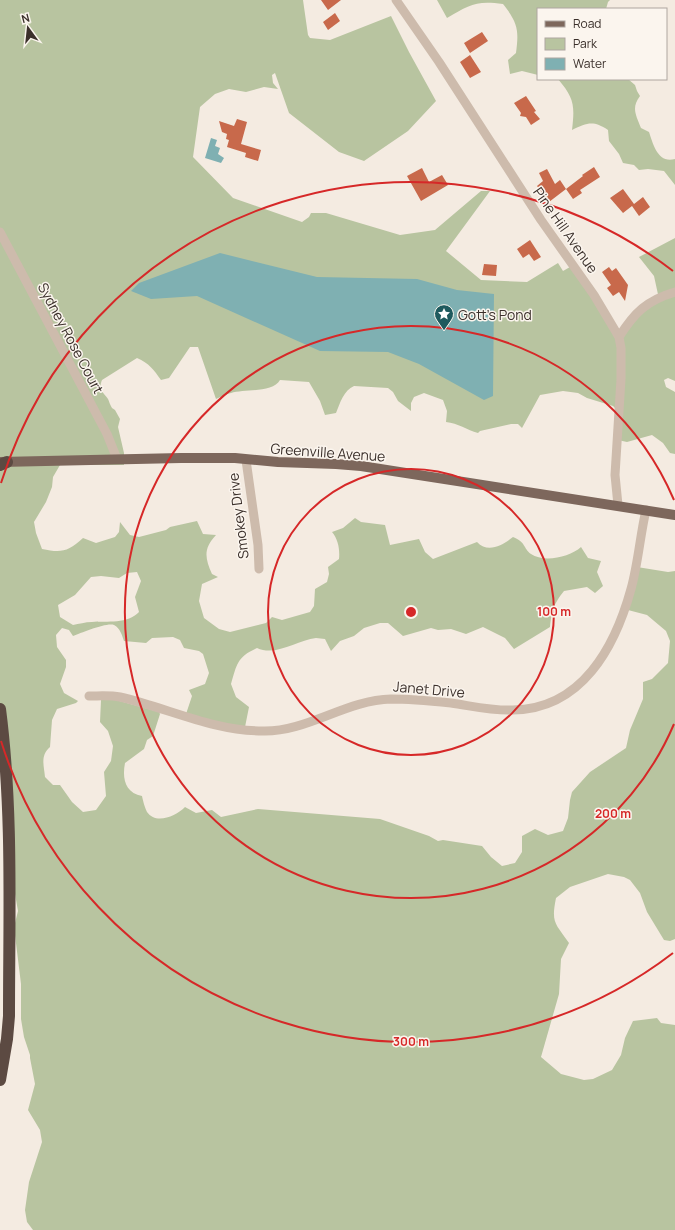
<svg xmlns="http://www.w3.org/2000/svg" width="675" height="1230" viewBox="0 0 675 1230" font-family="Manrope,sans-serif">
<style>
.green{fill:#b8c4a0;fill-rule:evenodd}
.water{fill:#7fb0b2}
.building{fill:#c8694b}
.lines{fill:none;stroke-linecap:round;stroke-linejoin:round}
.street{stroke:#cdbbac;stroke-width:9}
.primary{stroke:#7d675c;stroke-width:10}
.highway{stroke:#5c4a42;stroke-width:12}
.ring{fill:none;stroke:#d62828;stroke-width:2}
.labels{text-anchor:middle;dominant-baseline:central;stroke-width:3;stroke-linejoin:round;paint-order:stroke}
.street-label{font-size:14px;fill:#3b302b;stroke:#fbf5ee}
.poi-label{font-size:14px;fill:#3b302b;stroke:#fbf5ee;text-anchor:start}
.centre{fill:#d62828;stroke:#fbf5ee;stroke-width:2}
.ring-label{font-size:12px;text-anchor:middle;font-weight:bold;fill:#d62828;stroke:#fbf5ee;stroke-width:3;stroke-linejoin:round;paint-order:stroke}
</style>
<rect width="100%" height="100%" fill="#f4ebe1"/>
<path class="green" d="M0,0H303L308,35L310,38L330,40L391,16L409,52L436,101L408,131L364,161L339,152L289,113L275,73L272,75L273,83L278,89L264,87L246,92L229,89L215,94L200,107L193,157L233,198L302,222L309,217L311,213H326L400,235L435,230L481,191H490L446,251L481,280L527,282L558,263L563,271L570,267L619,333L631,321L659,299L654,276L639,257L675,238V381L668,378L664,380L666,387L675,392V454L670,453L663,443L652,435L627,442L618,440L617,410L613,406L587,398L578,393L563,391L540,395L522,428L518,424H511L480,431L478,433C467,430 458,423 446,422L447,411L443,400L424,393L414,397L411,403V411L398,401L393,392L388,388L354,386C344,390 340,403 336,413L325,415L320,401L309,382L280,380C273,393 244,389 231,393C226,394 221,397 216,399L198,347H190L169,378L161,380C154,370 149,363 137,358L102,380C98,390 103,392 108,399C109,401 110,405 112,408L115,410L120,419L118,427L124,453V465H60L53,477L52,487L46,502L34,522L36,533L42,549C61,553 68,552 83,538L96,543L115,537L119,532L120,522L130,535L139,537L166,530L170,527L197,521L203,534L216,535C203,549 205,558 212,574L218,577L202,584L199,601L204,618L219,629L230,632L266,623L272,617L282,620L310,612L314,606L315,589L327,582L329,574L328,567L339,559C340,549 338,539 332,532L343,528L355,518L361,522L385,525L390,545L419,539L425,552L433,559L477,542C488,554 503,545 513,537C526,542 523,548 531,554C544,563 570,557 581,547L588,558L601,561L597,572L603,586L595,593L587,587L564,591C553,605 552,610 550,627L514,649L505,638L483,627L466,634L451,629L438,630L431,628L403,636L388,623H380L364,628L354,636L340,641L331,651L325,639C322,639 319,638 316,638C297,640 276,657 257,648C237,657 237,664 231,684L236,697L249,707L244,732L185,717L192,696L189,690L205,684L209,673L203,654L199,651L184,648L180,640L173,637L152,638L146,643L124,641C122,635 120,628 114,625C107,622 81,633 73,636L69,630L62,628L56,635L57,647L66,660V667L60,684L64,693L78,701L76,703L57,709L52,720L50,747C40,756 44,765 45,777L53,785H60L72,802L83,812L96,810L106,796L104,772L111,761L113,746L108,731L100,722L101,700H116L159,712L160,714L153,736L147,740L144,749L125,763C122,778 125,793 142,796C143,801 145,808 147,812C156,825 176,816 185,807L196,813L212,810L221,817L258,809L380,819L429,836L438,841L443,840L482,846L491,857L502,866L515,863L522,852V836L535,829L548,835L563,831L568,818L570,800L572,792L590,772L626,748L630,730L643,699V682L652,679L668,663L670,641L666,631L647,615L628,610L637,567L668,572L675,571V939L670,941L664,940L647,912L640,893L630,880L624,877L608,874L570,887L556,898C551,923 555,923 569,943L561,959L559,994L541,1057L561,1074L584,1080L593,1079L612,1070L621,1055L625,1038L633,1021L657,1018L661,1023L675,1025V1230H33L27,1222L25,1210L29,1182L42,1142L40,1130L28,1110L35,1084L30,1058V1055L24,1037L21,1019V984L14,927L18,911L15,894L0,754ZM137,572L141,581L135,597L139,612C128,624 107,621 92,622C85,622 79,624 73,625L60,617L58,605L75,595L91,577L101,576L119,578L127,573Z
M437,0H610L608,2L606,9H538V75L522,71L510,74L508,60L516,53C519,30 518,23 503,4C476,0 469,5 447,18Z
M558,79H628L635,85L637,91L640,96C631,108 636,115 641,128L649,132C653,144 658,164 675,159V185L664,171L648,169L639,170L634,165L623,163L619,154L609,141L608,130C593,120 587,123 572,130C575,105 574,98 558,79Z"/>
<path class="water" d="M211,138L217,140L215,146L220,148L218,154L224,158L221,163L205,158Z
M220,253L317,277L417,279L457,290L494,294L493,396L484,400L419,364L388,352L320,351L197,296L151,299L131,291L139,283Z"/>
<path class="building" d="M321,0H341L328,10Z
M335,13L340,21L328,30L323,22Z
M482,32L488,41L470,53L464,43Z
M470,55L481,72L470,78L460,62Z
M526,96L536,111L534,112L540,119L531,125L526,117L520,116L521,113L514,103Z
M237,119L247,122L241,144L261,150L258,161L245,157L246,153L227,147L229,140L226,139L227,134L222,132L219,121L234,126Z
M594,167L600,177L580,190L582,193L573,199L566,189L549,202L537,186L543,181L539,173L547,169L555,184L560,180L566,189L583,176L582,175Z
M422,168L429,182L442,175L448,185L421,201L407,176Z
M623,189L634,204L643,197L650,207L639,216L632,206L623,213L610,198Z
M530,240L541,257L534,261L529,254L523,258L517,249Z
M484,264L497,265L496,276L482,275Z
M609,267L612,271L616,268L628,285L625,301L619,292L613,296L607,288L611,285L602,272Z"/>
<g class="lines">
<path class="street" d="M396,0L439,62L541,220L594,295L619,337L621,348V379L615,475L618,505
M0,232L107,434L117,459
M619,337C634,313 647,300 675,292
M246,460L258,545L259,569
M89,696C99,696 110,695 120,697C168,708 213,731 263,731C307,732 346,700 391,699C411,699 431,701 451,703C472,706 492,711 513,710C582,709 615,647 631,589C638,564 640,536 646,510"/>
<path class="primary" d="M0,462L181,458H235L278,462L336,464L361,466L675,515"/>
<path class="highway" d="M0,465L7,462
M0,709C13,810 9,914 9,1016L7,1039L0,1080"/>
</g>
<g class="ring">
<circle cx="411" cy="612" r="143"/>
<path d="M674 724A286 286 0 1 1 674 500"/>
<path d="M673 953A430 430 0 0 1 1 741M1 483A430 430 0 0 1 673 271"/>
</g>
<defs>
<symbol id="sight-pin" viewBox="-11 -11 22 30"><path d="M0 17L-7.5 6A9.5 9.5 0 1 1 7.5 6Z" fill="#1f5a5e" stroke="#fbf5ee"/><path d="M0-6L1.8-2.2L6-1.7L2.9 1.2L3.7 5.4L0 3.3L-3.7 5.4L-2.9 1.2L-6-1.7L-1.8-2.2Z" fill="#fff"/></symbol>
</defs>
<g fill-rule="evenodd">
<use href="#sight-pin" x="433" y="303" width="22" height="30"/>
</g>
<g class="labels">
<g class="street-label">
<text transform="translate(566 230) rotate(55)">Pine Hill Avenue</text>
<text transform="translate(71 338) rotate(62)">Sydney Rose Court</text>
<text transform="translate(328 452) rotate(4)">Greenville Avenue</text>
<text transform="translate(238 516) rotate(-97)">Smokey Drive</text>
<text transform="translate(429 689) rotate(5)">Janet Drive</text>
</g>
<g class="poi-label">
<text x="458" y="314">Gott's Pond</text>
</g>
</g>
<circle cx="411" cy="612" r="6" class="centre"/>
<g class="ring-label">
<text x="554" y="616">100 m</text>
<text x="613" y="818">200 m</text>
<text x="411" y="1046">300 m</text>
</g>
<rect x="537" y="8" width="130" height="72" fill="#fbf5ee" stroke="#aea6a0"/>
<rect x="545" y="21" width="20" height="6" fill="#7d675c" stroke="#aea6a0"/>
<text x="573" y="28" font-size="12" fill="#3b302b">Road</text>
<rect x="545" y="38" width="20" height="12" fill="#b8c4a0" stroke="#aea6a0"/>
<text x="573" y="48" font-size="12" fill="#3b302b">Park</text>
<rect x="545" y="58" width="20" height="12" fill="#7fb0b2" stroke="#aea6a0"/>
<text x="573" y="68" font-size="12" fill="#3b302b">Water</text>
<g transform="translate(28 28) rotate(345)" stroke="#fbf5ee" stroke-width="3" paint-order="stroke">
<path d="M0-3L7 15L0 10L-7 15Z" fill="#3b302b"/>
<text y="-6" font-size="11" font-weight="bold" text-anchor="middle" fill="#3b302b">N</text>
</g>
</svg>
